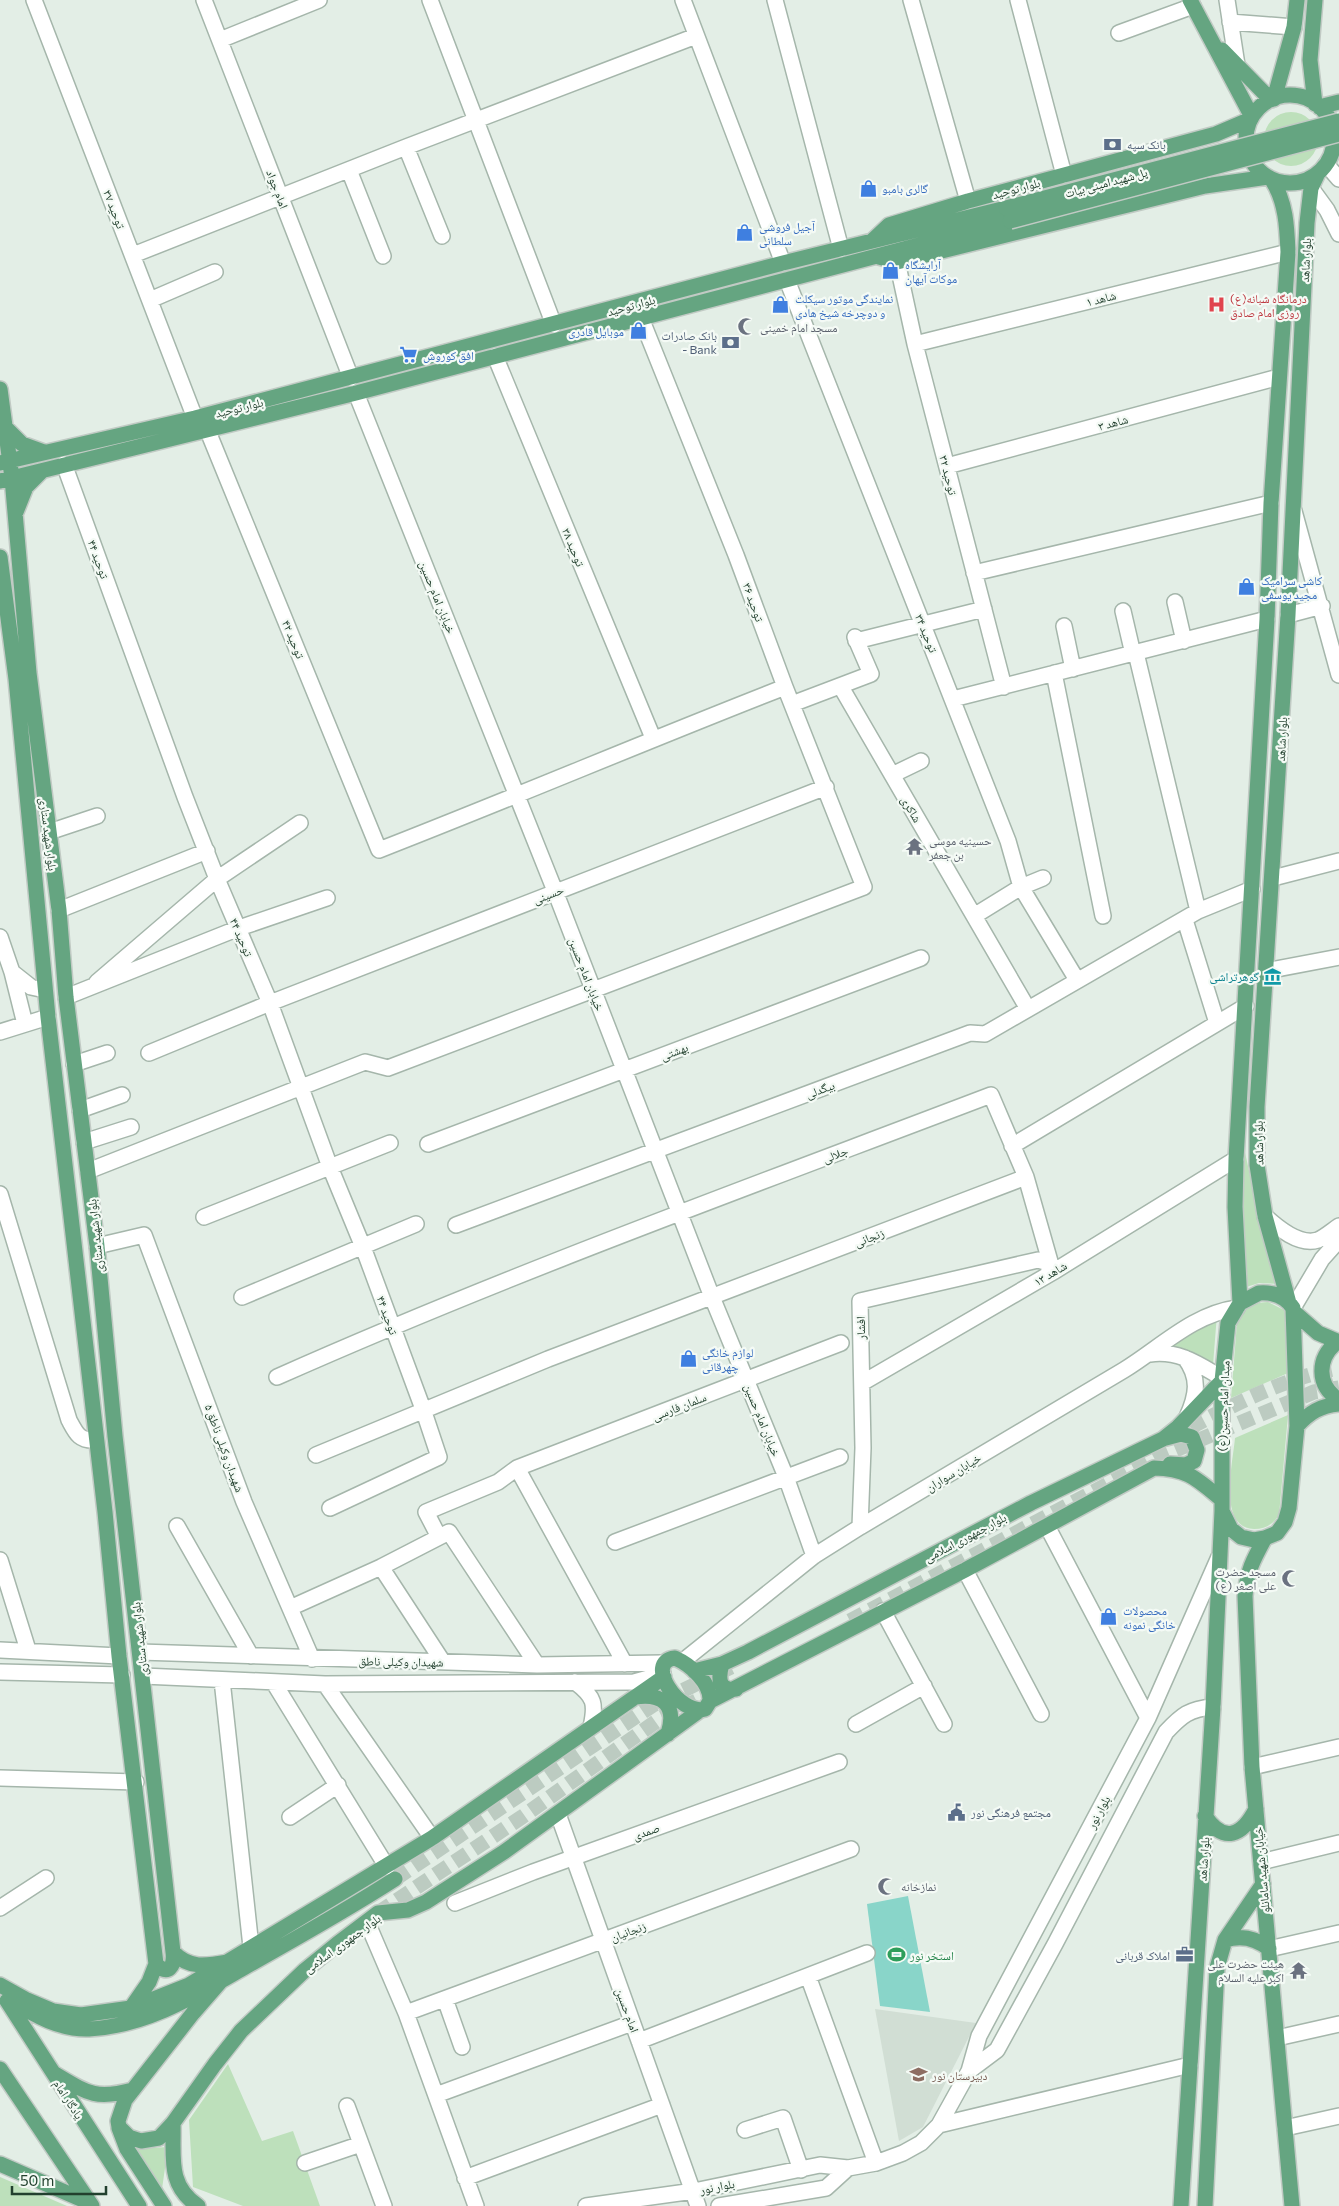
<svg xmlns="http://www.w3.org/2000/svg" width="1339" height="2206" viewBox="0 0 1339 2206" font-family="Commissioner,'Noto Naskh Arabic',sans-serif">
<style>
.built{fill:#d1ded4}
.green{fill:#bde0bb}
.water{fill:#89d5c9}
.lines{fill:none;stroke-linecap:round;stroke-linejoin:round}
.major-tunnel{stroke:#bccbc1;stroke-width:15;stroke-dasharray:15 8;stroke-linecap:butt}
.minor-casing{stroke:#a5b6ab;stroke-width:18}
.major-casing{stroke:#c1cac4;stroke-width:18}
.minor{stroke:#fff;stroke-width:15}
.major{stroke:#65a581;stroke-width:15}
.major-bridge-casing{stroke:#c1cac4;stroke-width:18;stroke-linecap:butt}
.major-bridge{stroke:#65a581;stroke-width:15}
.labels{text-anchor:middle;dominant-baseline:central;stroke-width:4.5;stroke-linejoin:round;paint-order:stroke}
.service-label{font-size:12px;fill:#4e5e75;stroke:#f4faf5;text-anchor:start}
.street-label{font-size:12px;fill:#22402e;stroke:#f4faf5}
.shop-label{font-size:12px;fill:#366cbe;stroke:#f4faf5;text-anchor:start}
.health-label{font-size:12px;fill:#be3a42;stroke:#f4faf5;text-anchor:start}
.worship-label{font-size:12px;fill:#5b616d;stroke:#f4faf5;text-anchor:start}
.culture-label{font-size:12px;fill:#0d838f;stroke:#f4faf5;text-anchor:end}
.leisure-label{font-size:12px;fill:#27864d;stroke:#f4faf5;text-anchor:start}
.education-label{font-size:12px;fill:#785e54;stroke:#f4faf5;text-anchor:start}
</style>
<rect width="100%" height="100%" fill="#e3eee6"/>
<path class="built" d="M875,2009L976,2023L923,2127L899,2141Z"/>
<path class="green" d="M1264 139a27 27 0 1 1 54 0a27 27 0 1 1-54 0Z
M1244,1148L1259,1216L1281,1284L1259,1283L1243,1288Z
M1268,1302L1284,1310L1289,1317L1288,1373L1231,1398L1237,1323C1243,1308 1251,1303 1268,1302Z
M1217,1314L1213,1365L1166,1345Z
M1288,1415L1279,1515C1273,1524 1266,1529 1254,1529C1217,1528 1233,1462 1235,1438Z
M228,2064L262,2141L293,2131L320,2206H243L193,2187L189,2120Z
M168,2147L162,2189L135,2149Z
M0,2177L67,2206H0Z"/>
<path class="water" d="M908,1896L930,2012L880,2006L867,1904Z"/>
<g class="lines">
<path class="major-tunnel" d="M1170,1438C1224,1410 1279,1379 1339,1368
M850,1621L1161,1456L1314,1392L1339,1388
M395,1879L653,1705L731,1667
M378,1913L522,1817L661,1718L721,1689"/>
<defs>
<path id="minor" d="M34,0L195,418
M204,0L351,378
M430,0L554,325
M683,0L783,263
M775,0L841,249
M911,0L968,201
M1018,0L1064,175
M1227,0L1237,65
M1230,22L1294,27
M1119,33L1193,6
M220,40L319,0
M406,147L442,236
M1326,164L1339,179
M349,170L383,256
M1311,188L1327,210L1339,234
M895,252L915,344L1004,687
M133,255L406,147L696,36
M787,280L1008,841L1021,887L1077,980
M150,300L215,272
M915,344L1288,252
M495,356L653,738
M356,393L555,891L712,1297L786,1477L814,1556
M207,429L379,850C515,797 649,740 785,687
M64,464L185,797L217,879L270,1003L330,1167L363,1247L423,1409L439,1457L330,1508
M947,466L1279,377
M1294,511L1339,675
M974,573L1271,503
M1175,602L1184,641
M1123,611L1133,654
M1288,615L1322,606
M1064,626L1073,669
M856,641L984,609
M1136,653L1198,911
M1054,673L1103,916
M841,687L1028,1009
M953,699L1267,619
M792,704L871,674L855,637
M892,775L921,761
M49,832L97,816
M1273,878L1339,861
M59,910L207,851
M974,916L1021,887L1043,878
M1185,920L1217,1023
M0,937L12,972L25,1024
M1266,971L1339,957
M12,972L31,987L45,990
M97,982L217,879L300,823
M66,997L239,928L327,898
M0,1032L48,1017
M149,1053L270,1003L826,787
M74,1064L107,1053
M80,1110L122,1095
M84,1142L131,1127
M428,1144L921,958
M1012,1146L1246,1006
M88,1171L365,1062L388,1068L864,887L785,687L736,555L641,318
M0,1194L69,1420C76,1433 79,1441 95,1440
M1265,1216C1278,1228 1299,1246 1318,1240C1325,1237 1333,1230 1339,1226
M204,1217L390,1143
M456,1225L970,1033L985,1034L1198,911L1252,889
M97,1246L144,1235L244,1502L312,1659
M242,1297L416,1224
M1293,1308L1322,1259L1339,1240
M1150,1354C1179,1350 1198,1364 1222,1378
M1185,1358C1200,1378 1197,1395 1187,1417
M277,1377C511,1273 752,1186 991,1095L1026,1177L1053,1272
M862,1383L1053,1272L1236,1159
M316,1455L548,1359L1026,1177
M517,1468L625,1664
M177,1526L251,1656
M1047,1526L1148,1718
M860,1527L863,1448L860,1301L1038,1260L1045,1262L1053,1272
M439,1537L426,1512L498,1482L517,1468L841,1343
M615,1542L840,1457
M0,1560L28,1650
M381,1567L443,1662
M965,1570L1041,1714
M290,1608L381,1567L449,1532L537,1665
M883,1611L944,1724
M0,1650L119,1656
M140,1652L537,1665L663,1663
M683,1661L814,1556L860,1527L1124,1370C1160,1348 1193,1314 1237,1308
M0,1672L122,1675
M143,1676L325,1684L634,1682L663,1674
M222,1680L251,1947
M575,1682C595,1697 596,1704 591,1727
M274,1683L387,1867
M325,1684L432,1838
M856,1724L924,1686
M1252,1767L1339,1747
M0,1778L136,1782
M558,1814L698,2206
M290,1817L338,1785
M1261,1862L1339,1843
M455,1903L533,1872L839,1762
M0,1908L46,1878
M367,1922L406,2013L476,2206
M1269,1949L1339,1933
M808,1976L876,2163
M445,1999L462,2047
M406,2013L851,1849
M1277,2038L1339,2024
M639,2041L867,1953
M969,2071L997,2050L1055,1944L1166,1732C1182,1715 1189,1709 1213,1707
M436,2095L632,2023
M347,2106L384,2206
M939,2125L1190,2065
M1285,2128L1339,2116
M745,2130L783,2118L801,2170
M305,2163L361,2144
M465,2178L662,2105
M586,2206L694,2191L820,2165L848,2168L876,2163L903,2153L921,2143L939,2125L969,2071L979,2036L1148,1718L1219,1557
M719,2206L826,2188L848,2168"/>
<path id="major" d="M1190,0L1252,117
M1315,0L1310,60L1315,104
M1222,50L1271,100
M1246 139a44 44 0 1 1 88 0a44 44 0 1 1-88 0Z
M1274,99L1294,27L1297,0
M1319,107L1339,102
M872,241L889,225L968,201L1216,134L1251,119
M879,257L897,262L1205,186L1268,177
M0,389L12,478L29,673L59,910L66,997L97,1246L115,1436L173,1952C189,1969 206,1966 228,1962
M4,426L22,444L44,452
M0,463L195,418L783,263L1006,208
M0,481L356,393L1010,221
M16,512L26,487L42,471
M0,557L16,679L48,1017L105,1512L119,1656L156,1964L149,1982L131,2008
M1259,1293C1273,1292 1285,1296 1293,1308L1297,1426L1289,1508L1285,1522L1277,1533L1265,1538L1254,1540L1241,1537L1231,1529L1222,1511V1381L1228,1323L1240,1303Z
M1240,1303L1235,1207L1236,1159L1267,619L1271,503L1288,252C1287,227 1286,202 1272,180
M1289,1303L1265,1216L1257,1165V1107L1288,615L1307,223L1311,188L1318,173
M1294,1312L1318,1333L1339,1342
M1337,1342C1317,1358 1316,1385 1339,1400
M1297,1426C1310,1412 1320,1406 1339,1404
M1166,1438L1181,1434L1192,1437L1197,1450L1194,1461L1186,1465L1170,1464
M1265,1538C1253,1560 1247,1571 1245,1596L1252,1767L1292,2206
M675,1658C691,1665 711,1683 710,1701L705,1709C679,1716 643,1661 675,1658Z
M722,1664C718,1678 718,1691 736,1689
M694,1671L722,1664L748,1652L1031,1503L1163,1439L1178,1427L1222,1381
M635,1697C663,1693 677,1705 668,1734
M710,1701L965,1570L1154,1468C1188,1469 1196,1478 1221,1499
M1205,1816C1224,1844 1242,1836 1256,1809
M1225,1940C1241,1935 1256,1938 1269,1949
M156,1964C168,1977 175,1966 173,1952
M220,1982L193,2013L125,2100L118,2121L119,2127L129,2137L141,2141L159,2138L173,2123L215,2064L241,2031L305,1970L337,1944L378,1913L408,1910L426,1902L454,1884L504,1852L699,1711
M0,1985L27,2000L53,2011L81,2015L131,2008L189,1985L432,1838L664,1677
M7,2001L139,2206
M12,2001C35,2016 61,2030 89,2029C148,2026 198,1994 247,1966C297,1938 347,1910 395,1879
M0,2069L92,2206
M55,2074C87,2093 95,2100 133,2090
M173,2123C174,2157 167,2185 198,2206
M119,2128L127,2149L164,2206
M0,2164L90,2203
M1181,2206L1213,1707L1222,1511
M1205,2206L1217,1968L1225,1940L1263,1884"/>
</defs>
<use href="#minor" class="minor-casing"/>
<use href="#major" class="major-casing"/>
<use href="#minor" class="minor"/>
<use href="#major" class="major"/>
<defs>
<path id="major-bridge" d="M1006,208L1339,121
M1010,221L1339,134"/>
</defs>
<use href="#major-bridge" class="major-bridge-casing"/>
<use href="#major-bridge" class="major-bridge"/>
</g>
<defs>
<symbol id="bank-bare" viewBox="-9 -9 18 18"><path d="M-6-4H6V4H-6ZM0-2.3a2.3 2.3 0 1 0 0 4.6a2.3 2.3 0 1 0 0-4.6Z" fill="#5c6f8a" stroke="#f4faf5" stroke-width="2.5" paint-order="stroke"/></symbol>
<symbol id="shop-bare" viewBox="-9 -9 18 18"><path d="M-5-2.5h2.3a2.7 3.5 0 0 1 5.4 0H5L5.5 6h-11ZM-1.5-2.5h3a1.5 2.3 0 0 0-3 0Z" fill="#3f7fe0" stroke="#f4faf5" stroke-width="2.5" paint-order="stroke"/></symbol>
<symbol id="hospital-bare" viewBox="-9 -9 18 18"><path d="M-5-5h3v3.5h4V-5h3V5h-3V1.5h-4V5h-3Z" fill="#e0444e" stroke="#f4faf5" stroke-width="2.5" paint-order="stroke"/></symbol>
<symbol id="mosque-bare" viewBox="-9 -9 18 18"><path d="M3.5-4.9A6 6 0 1 0 3.5 4.9A5 5 0 1 1 3.5-4.9Z" fill="#6b7280" stroke="#f4faf5" stroke-width="2.5" paint-order="stroke"/></symbol>
<symbol id="supermarket-bare" viewBox="-9 -9 18 18"><path d="M-6-5.5h2.5l.6 2H6L4.5 2H-2.5L-4.4-4H-6ZM-1.5 3.2a1.3 1.3 0 1 0 .1 0ZM3 3.2a1.3 1.3 0 1 0 .1 0Z" fill="#3f7fe0" stroke="#f4faf5" stroke-width="2.5" paint-order="stroke"/></symbol>
<symbol id="temple-bare" viewBox="-9 -9 18 18"><path d="M0-6L5-2H3V0L6.5 2.5H4V6H1.5V3h-3V6H-4V2.5H-6.5L-3 0V-2H-5Z" fill="#6b7280" stroke="#f4faf5" stroke-width="2.5" paint-order="stroke"/></symbol>
<symbol id="museum-bare" viewBox="-9 -9 18 18"><path d="M0-6L6-3V-2H-6V-3ZM-5-1h2V3h-2ZM-1-1h2V3h-2ZM3-1h2V3H3ZM-6 4H6V6H-6Z" fill="#0f9aa8" stroke="#f4faf5" stroke-width="2.5" paint-order="stroke"/></symbol>
<symbol id="civic-bare" viewBox="-9 -9 18 18"><path d="M-.6-6.5H3V-4.5H.6V-3L4-1V1h2V6H-6V1h2V-1L-.6-3ZM-1.2 2.5V6h2.4V2.5Z" fill="#5c6f8a" stroke="#f4faf5" stroke-width="2.5" paint-order="stroke"/></symbol>
<symbol id="stadium-bare" viewBox="-9 -9 18 18"><path d="M0-5a6.5 5 0 1 0 0 10a6.5 5 0 1 0 0-10ZM-3.5-1.8h7v3.6h-7Z" fill="#2e9e5b" stroke="#f4faf5" stroke-width="2.5" paint-order="stroke"/></symbol>
<symbol id="office-bare" viewBox="-9 -9 18 18"><path d="M-6-3h4V-5.5h4V-3h4V5H-6ZM-1-4.5V-3h2v-1.5ZM-6 0V1H6V0Z" fill="#5c6f8a" stroke="#f4faf5" stroke-width="2.5" paint-order="stroke"/></symbol>
<symbol id="school-bare" viewBox="-9 -9 18 18"><path d="M0-5L7-2L0 1L-7-2ZM-4 1L0 2.5L4 1V4Q0 6-4 4Z" fill="#8d6e63" stroke="#f4faf5" stroke-width="2.5" paint-order="stroke"/></symbol>
</defs>
<g fill-rule="evenodd">
<use href="#bank-bare" x="1100" y="132" width="25" height="25"/>
<use href="#shop-bare" x="856" y="176" width="25" height="25"/>
<use href="#shop-bare" x="732" y="220" width="25" height="25"/>
<use href="#shop-bare" x="878" y="258" width="25" height="25"/>
<use href="#shop-bare" x="768" y="292" width="25" height="25"/>
<use href="#hospital-bare" x="1204" y="292" width="25" height="25"/>
<use href="#mosque-bare" x="734" y="314" width="25" height="25"/>
<use href="#shop-bare" x="626" y="318" width="25" height="25"/>
<use href="#bank-bare" x="718" y="330" width="25" height="25"/>
<use href="#supermarket-bare" x="396" y="342" width="25" height="25"/>
<use href="#shop-bare" x="1234" y="574" width="25" height="25"/>
<use href="#temple-bare" x="902" y="834" width="25" height="25"/>
<use href="#museum-bare" x="1260" y="964" width="25" height="25"/>
<use href="#shop-bare" x="676" y="1346" width="25" height="25"/>
<use href="#mosque-bare" x="1278" y="1566" width="25" height="25"/>
<use href="#shop-bare" x="1096" y="1604" width="25" height="25"/>
<use href="#civic-bare" x="944" y="1800" width="25" height="25"/>
<use href="#mosque-bare" x="874" y="1874" width="25" height="25"/>
<use href="#stadium-bare" x="884" y="1942" width="25" height="25"/>
<use href="#office-bare" x="1172" y="1942" width="25" height="25"/>
<use href="#temple-bare" x="1286" y="1958" width="25" height="25"/>
<use href="#school-bare" x="906" y="2062" width="25" height="25"/>
</g>
<g class="labels">
<g class="service-label">
<text x="1127" y="144">بانک سپه</text>
<text x="717" y="335" text-anchor="end">بانک صادرات<tspan x="717" dy="14">- Bank</tspan></text>
<text x="971" y="1812">مجتمع فرهنگی نور</text>
<text x="1170" y="1955" text-anchor="end">املاک قربانی</text>
</g>
<g class="street-label">
<text transform="translate(1106 182) rotate(-15)">پل شهید امینی بیات</text>
<text transform="translate(1016 188) rotate(-15)">بلوار توحید</text>
<text transform="translate(278 189) rotate(69)">امام جواد</text>
<text transform="translate(115 209) rotate(69)">توحید ۳۷</text>
<text transform="translate(1305 260) rotate(-87)">بلوار شاهد</text>
<text transform="translate(1101 298) rotate(-14)">شاهد ۱</text>
<text transform="translate(631 305) rotate(-15)">بلوار توحید</text>
<text transform="translate(239 407) rotate(-14)">بلوار توحید</text>
<text transform="translate(1113 422) rotate(-15)">شاهد ۳</text>
<text transform="translate(949 475) rotate(76)">توحید ۳۲</text>
<text transform="translate(574 547) rotate(68)">توحید ۳۸</text>
<text transform="translate(99 559) rotate(70)">توحید ۴۴</text>
<text transform="translate(438 597) rotate(68)">خیابان امام حسین</text>
<text transform="translate(754 602) rotate(70)">توحید ۳۶</text>
<text transform="translate(927 633) rotate(68)">توحید ۳۴</text>
<text transform="translate(294 639) rotate(68)">توحید ۴۲</text>
<text transform="translate(1281 739) rotate(-87)">بلوار شاهد</text>
<text transform="translate(912 809) rotate(60)">شاکری</text>
<text transform="translate(49 834) rotate(83)">بلوار شهید ستاری</text>
<text transform="translate(548 894) rotate(-21)">حسینی</text>
<text transform="translate(242 937) rotate(67)">توحید ۴۴</text>
<text transform="translate(587 974) rotate(69)">خیابان امام حسین</text>
<text transform="translate(674 1051) rotate(-21)">بهشتی</text>
<text transform="translate(820 1089) rotate(-20)">بیگدلی</text>
<text transform="translate(1258 1143) rotate(-91)">بلوار شاهد</text>
<text transform="translate(835 1154) rotate(-21)">جلالی</text>
<text transform="translate(95 1236) rotate(-96)">بلوار شهید ستاری</text>
<text transform="translate(869 1237) rotate(-21)">زنجانی</text>
<text transform="translate(1050 1273) rotate(-31)">شاهد ۱۳</text>
<text transform="translate(388 1315) rotate(70)">توحید ۴۴</text>
<text transform="translate(860 1328) rotate(-91)">افشار</text>
<text transform="translate(679 1406) rotate(-21)">سلمان فارسی</text>
<text transform="translate(1223 1406) rotate(-88)">میدان امام حسین(ع)</text>
<text transform="translate(763 1420) rotate(68)">خیابان امام حسین</text>
<text transform="translate(225 1448) rotate(70)">شهیدان وکیلی ناطق ۵</text>
<text transform="translate(953 1472) rotate(-31)">خیابان سواران</text>
<text transform="translate(965 1537) rotate(-28)">بلوار جمهوری اسلامی</text>
<text transform="translate(139 1639) rotate(-96)">بلوار شهید ستاری</text>
<text transform="translate(401 1661) rotate(1)">شهیدان وکیلی ناطق</text>
<text transform="translate(1098 1812) rotate(-62)">بلوار نور</text>
<text transform="translate(646 1831) rotate(-20)">صمدی</text>
<text transform="translate(1203 1859) rotate(-86)">بلوار شاهد</text>
<text transform="translate(1261 1870) rotate(-95)">خیابان شهید سامانلو</text>
<text transform="translate(628 1931) rotate(-20)">زنجانیان</text>
<text transform="translate(342 1943) rotate(-36)">بلوار جمهوری اسلامی</text>
<text transform="translate(628 2010) rotate(70)">امام حسین</text>
<text transform="translate(69 2099) rotate(57)">یادگار امام</text>
<text transform="translate(717 2186) rotate(-11)">بلوار نور</text>
</g>
<g class="shop-label">
<text x="882" y="188">گالری بامبو</text>
<text x="759" y="226">آجیل فروشی<tspan x="759" dy="14">سلطانی</tspan></text>
<text x="905" y="264">آرایشگاه<tspan x="905" dy="14">موکات آیهان</tspan></text>
<text x="795" y="298">نمایندگی موتور سیکلت<tspan x="795" dy="14">و دوچرخه شیخ هادی</tspan></text>
<text x="624" y="331" text-anchor="end">موبایل قادری</text>
<text x="423" y="355">افق کوروش</text>
<text x="1261" y="580">کاشی سرامیک<tspan x="1261" dy="14">مجید یوسفی</tspan></text>
<text x="702" y="1352">لوازم خانگی<tspan x="702" dy="14">چهرقانی</tspan></text>
<text x="1123" y="1610">محصولات<tspan x="1123" dy="14">خانگی نمونه</tspan></text>
</g>
<g class="health-label">
<text x="1230" y="298">(ع)درمانگاه شبانه<tspan x="1230" dy="14">روزی امام صادق</tspan></text>
</g>
<g class="worship-label">
<text x="760" y="327">مسجد امام خمینی</text>
<text x="929" y="840">حسینیه موسی<tspan x="929" dy="14">بن جعفر</tspan></text>
<text x="1276" y="1571" text-anchor="end">مسجد حضرت<tspan x="1276" dy="14">علی اصغر (ع)</tspan></text>
<text x="901" y="1886">نمازخانه</text>
<text x="1284" y="1963" text-anchor="end">هیئت حضرت علی<tspan x="1284" dy="14">اکبر علیه السلام</tspan></text>
</g>
<g class="culture-label">
<text x="1259" y="976">گوهرتراشی</text>
</g>
<g class="leisure-label">
<text x="910" y="1955">استخر نور</text>
</g>
<g class="education-label">
<text x="932" y="2075">دبیرستان نور</text>
</g>
</g>
<path d="M12 2186v8h94v-8" fill="none" stroke="#22402e" stroke-width="2.5"/>
<text x="20" y="2186" font-size="15" fill="#22402e" stroke="#f4faf5" stroke-width="4" paint-order="stroke">50 m</text>
</svg>
